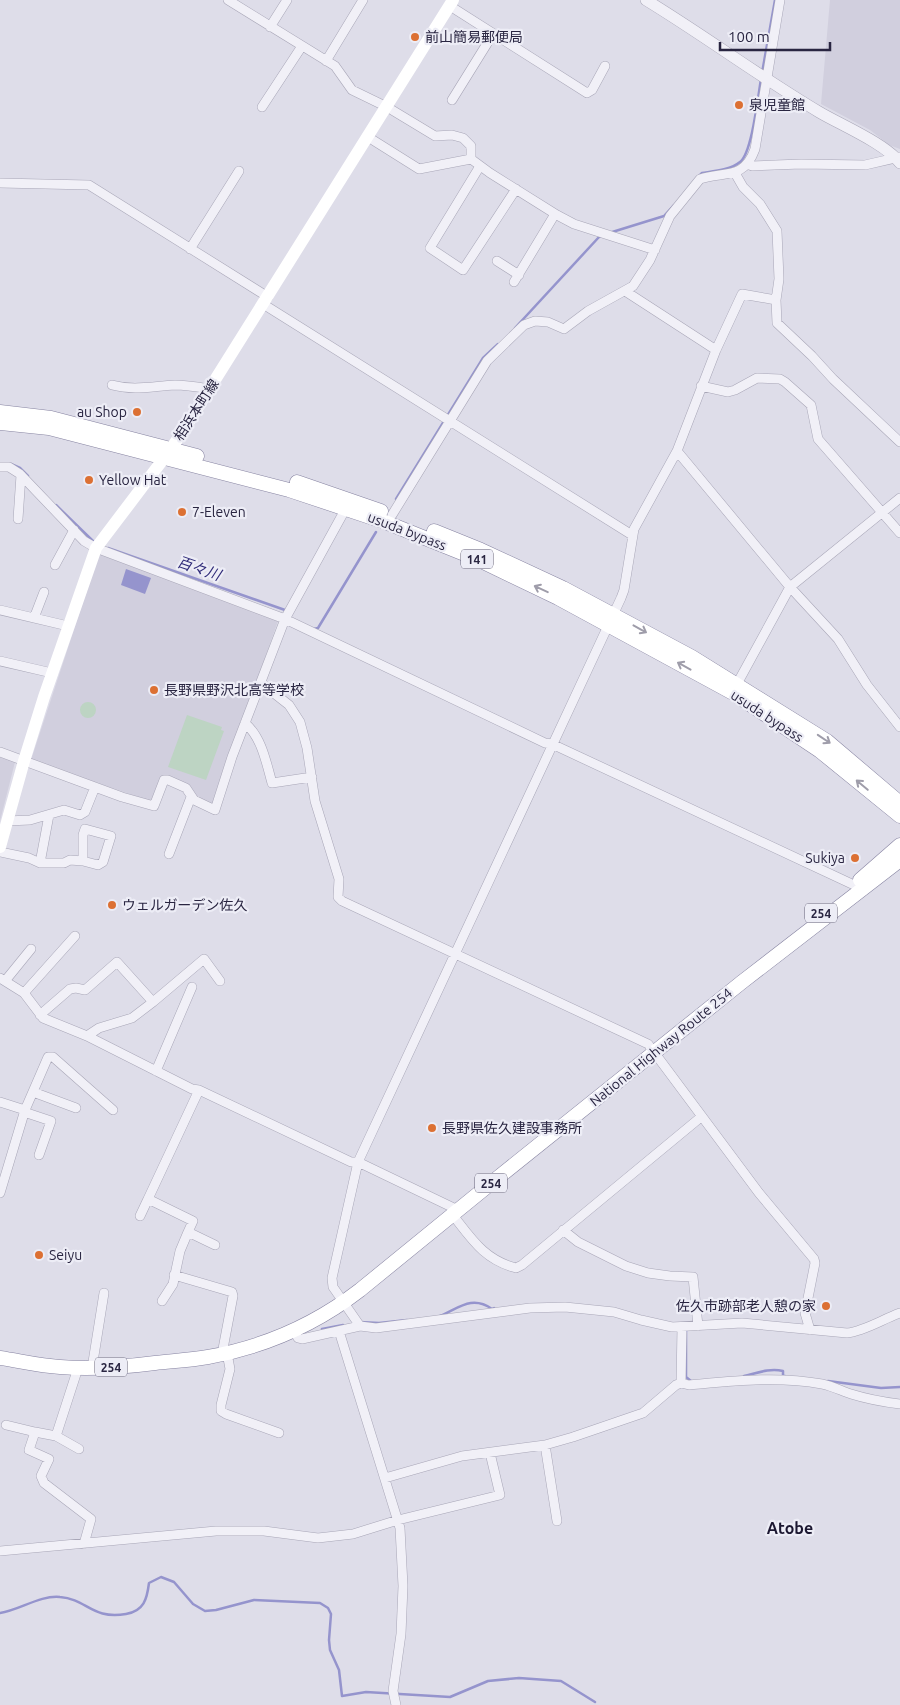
<svg xmlns="http://www.w3.org/2000/svg" width="900" height="1705" viewBox="0 0 900 1705" font-family="Ubuntu,'Noto Sans JP',sans-serif">
<style>
.built{fill:#d1cfde}
.green{fill:#bdd4c3}
.water{fill:#9594cd}
.lines{fill:none;stroke-linecap:round;stroke-linejoin:round}
.stream{stroke:#9594cd;stroke-width:2.5}
.minor-casing{stroke:#a8a6b7;stroke-width:10}
.tertiary-casing{stroke:#a8a6b7;stroke-width:12}
.trunk-casing{stroke:#8683a1;stroke-width:15}
.minor{stroke:#f1f0f7;stroke-width:9}
.tertiary{stroke:#f1f0f7;stroke-width:11}
.secondary{stroke:#fff;stroke-width:12}
.trunk{stroke:#fff;stroke-width:14}
.oneway{stroke:#9f9daa}
.poi-dot{fill:#dc7033;stroke:#ededf6;stroke-width:2}
.labels{text-anchor:middle;dominant-baseline:central;stroke-width:4.5;stroke-linejoin:round;paint-order:stroke}
.shield{fill:#ededf6;stroke:#646177;stroke-width:1}
.shield-label{font-size:12px;font-weight:bold;fill:#292541}
.poi-label{font-size:14px;fill:#292541;stroke:#ededf6;text-anchor:start}
.street-label{font-size:14px;fill:#292541;stroke:#ededf6}
.water-label{font-size:15px;font-style:italic;fill:#302b79;stroke:#ededf6}
.quarter-label{font-size:16px;font-weight:bold;fill:#1c1731;stroke:#ededf6}
</style>
<rect width="100%" height="100%" fill="#dedde9"/>
<path class="built" d="M830,0H900V149L889,145L870,130L821,104Z
M99,554L278,621L213,805L195,795L189,787L164,775L153,802L31,760Z
M0,757L15,762L0,821Z"/>
<path class="green" d="M80 710a8 8 0 1 1 16 0a8 8 0 1 1-16 0Z
M187,715L222,727L221,730L224,731L206,780L168,767Z"/>
<path class="water" d="M126,569L151,578L145,594L121,585Z"/>
<g class="lines">
<path class="stream" d="M762,73L775,0
M699,176L702,173C715,171 730,170 740,162C752,153 758,96 761,79
M609,233L664,216L674,205
M515,328L599,237L602,236
M11,464L20,468L28,476
M396,499L483,358L498,344
M56,505L93,541
M108,548L285,610
M314,629L318,628L376,532
M440,1316C459,1308 472,1295 492,1309L494,1308
M360,1322L379,1323L407,1320
M322,1329L343,1325
M686,1329V1377L691,1381
M744,1376C757,1373 769,1368 783,1371V1376H785
M828,1381L881,1388L900,1387
M0,1613C20,1610 40,1595 60,1597C87,1599 92,1620 126,1614C144,1611 147,1599 149,1583L161,1577L174,1582L193,1604L205,1611L216,1610L254,1600L320,1603L328,1608L331,1614L329,1640L330,1650L339,1670L342,1696L366,1692L450,1697L488,1681L519,1678L561,1681L595,1702"/>
<defs>
<path id="minor" d="M228,0L335,66L352,90L387,107L435,136L452,135L463,138L471,146V159L490,173L557,215L574,224L655,250
M450,6L587,93L592,90L605,66
M270,27L287,0
M326,61L363,0
M452,100L493,34
M262,107L302,46
M368,137L419,169L471,159
M748,164L752,166L801,164L865,165L900,157
M480,166L430,248L463,270L516,189
M735,173L743,187L760,204L777,231L779,279L776,300L777,323L812,356L833,379L900,442
M0,183L89,185L268,297
M190,249L239,171
M497,261L519,275
M514,282L555,214
M625,291L716,350
M263,304L632,535
M112,385C134,391 153,386 175,385C187,385 198,387 210,389
M701,386L728,392L735,390L757,378L780,379L785,382L811,405L818,439L900,533
M677,451L790,587L838,639L867,685L900,727
M0,467H9L20,474L84,541L96,548L285,619L545,743L552,744L854,885
M392,515L487,361L524,325L535,321L548,322L564,329L588,311L633,286L650,260L670,216L700,179C725,171 744,180 755,149L780,0
M18,519L21,475
M55,565L74,530
M0,610L68,626
M34,618L44,592
M0,661L52,673
M261,683L289,705L300,722L307,748L315,801L339,879L338,897L342,901L648,1044L759,1193L814,1259L815,1263L805,1313L810,1330
M737,684L790,587L900,498
M245,723C262,738 266,762 272,783L312,777
M0,752L122,797L154,806L164,780H168L186,788L194,800L215,810L232,757L285,619L346,508
M7,821L30,820L64,810L80,815L85,812L95,787
M0,852L29,858L40,863H64L70,860L83,861L98,865L103,862L111,836L85,829L83,835V861
M169,854L191,797
M40,863L49,815
M0,978L24,993L43,1018L87,1036L192,1089L199,1090L351,1162H358L458,1210
M5,981L31,949
M24,993L75,936
M153,1002L204,959L220,981
M40,1015L70,989L76,988L85,990L117,962L153,1002L132,1018L99,1028L87,1036
M156,1071L192,987
M199,1090L148,1199L193,1221L188,1232L215,1245
M33,1092L76,1108
M0,1102L25,1110L48,1057H53L113,1110
M24,1112L51,1121L39,1155
M0,1193L25,1110
M452,1214C471,1238 484,1260 516,1268L522,1265L701,1117
M140,1216L148,1199
M563,1230L578,1242L626,1266L648,1273L670,1276L693,1277L698,1326
M174,1275L232,1292L233,1296L222,1354
M162,1301L173,1284L180,1251L188,1232
M360,1326L333,1287L332,1278L358,1162L621,598L624,590L634,529L677,451L716,350L742,294L776,300
M294,1331L298,1338L302,1339L360,1326L376,1328L530,1308L565,1307L614,1312L641,1320L672,1327L742,1323L847,1333C865,1331 883,1319 900,1313
M339,1331L400,1528L403,1586L401,1634L393,1691L396,1705
M227,1353L230,1369L221,1405V1411L226,1414L279,1433
M78,1368L56,1436L35,1432L29,1450L49,1459L41,1476L44,1483L91,1519L84,1544
M92,1368L104,1293
M681,1383L682,1327
M6,1425L35,1432
M56,1436L79,1449
M545,1445L557,1521
M385,1478L462,1456L545,1445L573,1437L643,1413L676,1385L681,1383L689,1385C734,1381 777,1376 822,1384C832,1386 842,1391 851,1394C867,1399 883,1402 900,1404
M0,1551L216,1531H264L318,1538L353,1534L398,1520L500,1495L490,1453"/>
<path id="tertiary" d="M646,0C705,36 760,77 819,112C841,125 886,144 900,163"/>
<path id="trunk" d="M0,412L51,418L197,456
M0,423L49,428L289,490L385,522L477,559L558,598L733,693L820,751L900,816
M297,482L381,511
M434,531L481,550L563,588L692,657L827,741L900,803
M860,880L900,845
M0,1358C20,1361 40,1366 60,1367C92,1370 124,1367 155,1363C173,1361 191,1360 208,1357C264,1347 316,1324 360,1290L495,1180L742,982L900,860"/>
</defs>
<use href="#minor" class="minor-casing"/>
<use href="#tertiary" class="tertiary-casing"/>
<use href="#trunk" class="trunk-casing"/>
<use href="#minor" class="minor"/>
<use href="#tertiary" class="tertiary"/>
<path class="secondary" d="M0,847L24,761L44,697L96,548L171,449L188,423L453,0"/>
<use href="#trunk" class="trunk"/>
</g>
<defs><path id="oneway-shaft" d="M-6 0H5M1.5-3L5.5 0L1.5 3" fill="none" stroke-width="1.6" stroke-linecap="round" stroke-linejoin="round" transform="scale(1.25)"/></defs>
<g class="oneway">
<use href="#oneway-shaft" transform="translate(541 589) rotate(-155)"/>
<use href="#oneway-shaft" transform="translate(640 629) rotate(29)"/>
<use href="#oneway-shaft" transform="translate(684 666) rotate(-151)"/>
<use href="#oneway-shaft" transform="translate(824 739) rotate(34)"/>
<use href="#oneway-shaft" transform="translate(862 785) rotate(-140)"/>
</g>
<g class="poi-dot">
<circle cx="415" cy="37" r="5"/>
<circle cx="739" cy="105" r="5"/>
<circle cx="137" cy="412" r="5"/>
<circle cx="89" cy="480" r="5"/>
<circle cx="182" cy="512" r="5"/>
<circle cx="154" cy="690" r="5"/>
<circle cx="855" cy="858" r="5"/>
<circle cx="112" cy="905" r="5"/>
<circle cx="432" cy="1128" r="5"/>
<circle cx="39" cy="1255" r="5"/>
<circle cx="826" cy="1306" r="5"/>
</g>
<g class="labels">
<g class="shield">
<rect x="461" y="549.5" width="32" height="19" rx="4"/>
<rect x="805" y="903.5" width="32" height="19" rx="4"/>
<rect x="475" y="1173.5" width="32" height="19" rx="4"/>
<rect x="95" y="1357.5" width="32" height="19" rx="4"/>
</g>
<g class="shield-label">
<text x="477" y="559">141</text>
<text x="821" y="913">254</text>
<text x="491" y="1183">254</text>
<text x="111" y="1367">254</text>
</g>
<g class="poi-label">
<text x="425" y="37">前山簡易郵便局</text>
<text x="749" y="105">泉児童館</text>
<text x="127" y="412" text-anchor="end">au Shop</text>
<text x="99" y="480">Yellow Hat</text>
<text x="192" y="512">7-Eleven</text>
<text x="164" y="690">長野県野沢北高等学校</text>
<text x="845" y="858" text-anchor="end">Sukiya</text>
<text x="122" y="905">ウェルガーデン佐久</text>
<text x="442" y="1128">長野県佐久建設事務所</text>
<text x="49" y="1255">Seiyu</text>
<text x="816" y="1306" text-anchor="end">佐久市跡部老人憩の家</text>
</g>
<g class="street-label">
<text transform="translate(196 410) rotate(-57)">相浜本町線</text>
<text transform="translate(407 531) rotate(21)">usuda bypass</text>
<text transform="translate(767 716) rotate(33)">usuda bypass</text>
<text transform="translate(661 1047) rotate(-39)">National Highway Route 254</text>
</g>
<g class="water-label">
<text transform="translate(199 568) rotate(19)">百々川</text>
</g>
<g class="quarter-label">
<text x="790" y="1528">Atobe</text>
</g>
</g>
<path d="M720 42v8h110v-8" fill="none" stroke="#292541" stroke-width="2.5"/>
<text x="728" y="42" font-size="15" fill="#292541" stroke="#ededf6" stroke-width="4" paint-order="stroke">100 m</text>
</svg>
